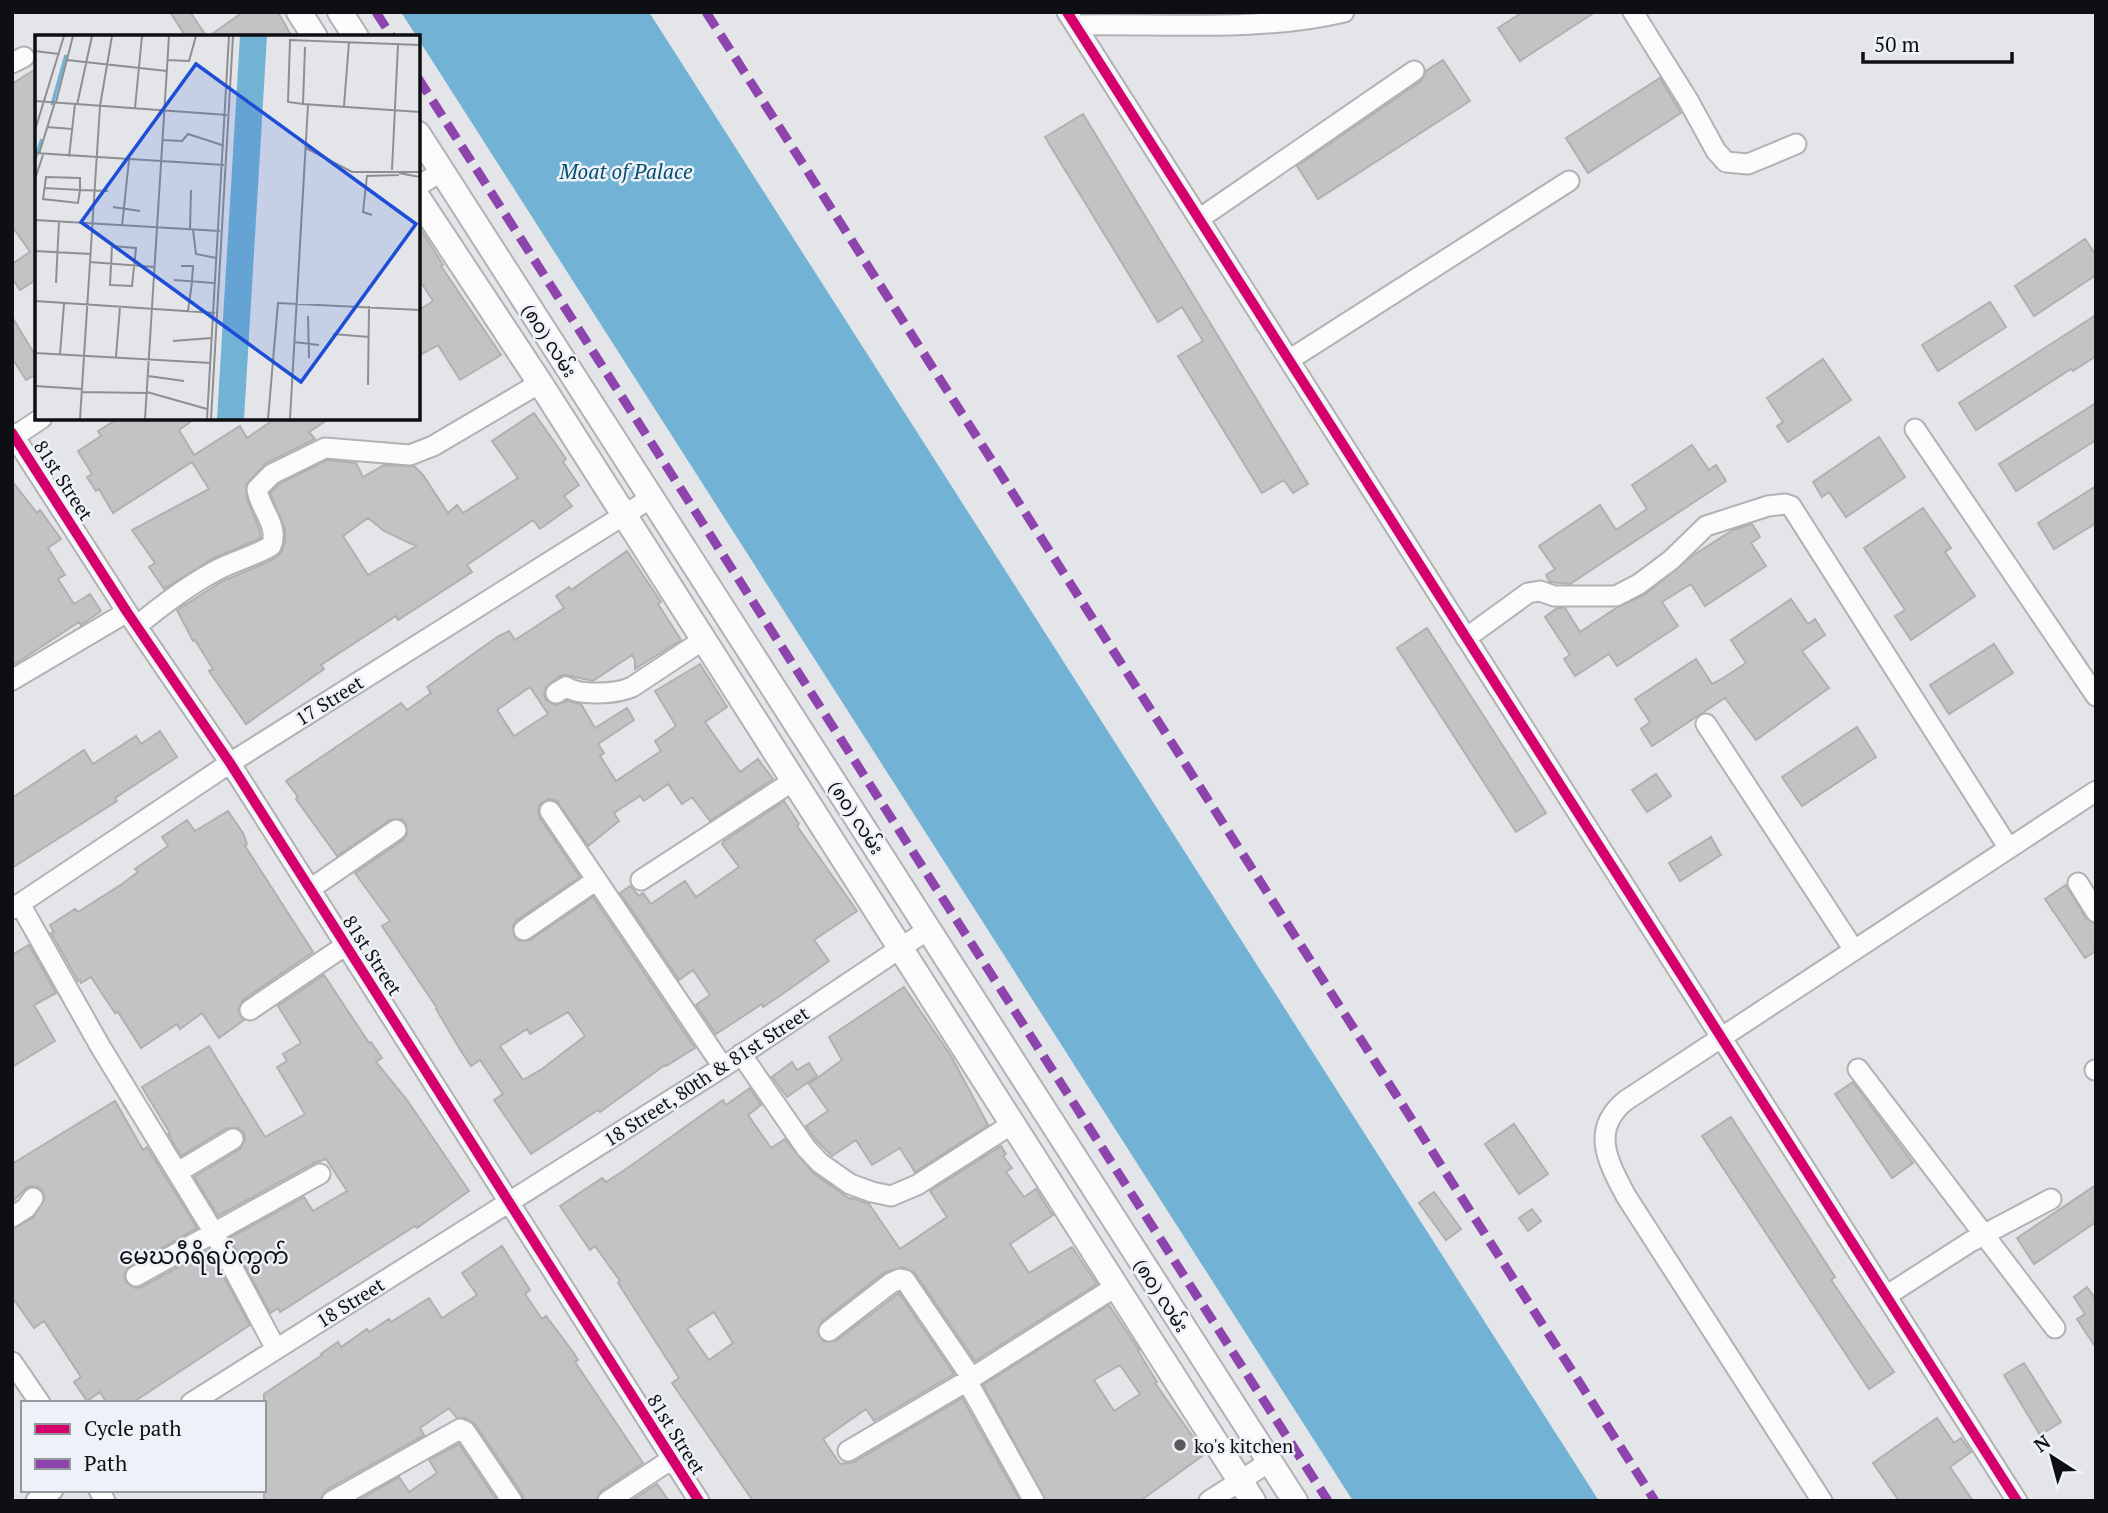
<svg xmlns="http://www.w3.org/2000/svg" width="2108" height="1513" viewBox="0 0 2108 1513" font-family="'PT Serif','Noto Sans Myanmar',serif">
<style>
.water{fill:#72b2d4}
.building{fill:#c3c3c4;stroke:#b1b0b1;stroke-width:2;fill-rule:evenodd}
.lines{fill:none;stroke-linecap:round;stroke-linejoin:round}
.minor-casing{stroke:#b1b2b5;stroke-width:23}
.major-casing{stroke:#b1b2b5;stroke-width:28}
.minor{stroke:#fbfbfc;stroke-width:19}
.major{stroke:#fbfbfc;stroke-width:24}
.quiet{stroke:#8e44ad;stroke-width:9;stroke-dasharray:18 9;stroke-linecap:butt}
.cycleway-casing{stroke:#eef1f8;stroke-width:15}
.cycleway{stroke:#d6006c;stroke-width:10}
.poi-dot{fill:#595a5d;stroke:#eef1f8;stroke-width:2.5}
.labels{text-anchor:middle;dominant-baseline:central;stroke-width:5;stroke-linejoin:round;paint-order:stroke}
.street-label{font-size:19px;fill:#0e0f12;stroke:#eef1f8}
.poi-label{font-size:19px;fill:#0e0f12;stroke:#eef1f8;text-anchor:start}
.water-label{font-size:21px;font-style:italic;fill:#034f6f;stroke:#eef1f8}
.quarter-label{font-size:23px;fill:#0e0f12;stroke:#eef1f8}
.inset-river{fill:none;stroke:#72b2d4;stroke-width:3.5}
.inset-road{fill:none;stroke:#8e8f92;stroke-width:2}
.view{fill:#1d4ed8;fill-opacity:0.15;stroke:#1d4ed8;stroke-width:3.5}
.inset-edge{fill:none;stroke:#0e0f12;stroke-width:3.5}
</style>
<rect width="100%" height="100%" fill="#e3e5e8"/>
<path class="water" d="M401,12H649L1599,1501H1353Z"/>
<path class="building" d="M170,12H190L207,37H186Z
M243,12H278L292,37H208Z
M1523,12H1595L1520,61L1498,28Z
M1443,60L1470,101L1318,199L1297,166L1421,81L1426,71Z
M37,68V279L20,290L12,278V264L30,252L12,226V84Z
M1660,78L1681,113L1588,173L1566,138Z
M1083,114L1308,484L1293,493L1284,480L1262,493L1178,356L1203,341L1182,307L1158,322L1045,137Z
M418,225L443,265L441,266L501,355L460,380L438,345L418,356V311L433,301L418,278Z
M2085,239L2096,255V275L2034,316L2015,286Z
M1990,302L2006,327L1938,371L1922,345Z
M2096,315V356L2073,371L2071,369L1976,430L1959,403Z
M12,317L37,358V374L26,380L12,358Z
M1823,359L1851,400L1788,442L1777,426L1783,422L1767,398Z
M2096,403V440L2016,491L1999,464Z
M534,413L566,459L563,462L579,485L564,496L572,506L540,529L533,520L467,565L472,572L398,620L396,616L321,665L324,669L246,724L209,671L213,669L195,640L193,641L177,610L223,581L270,561L281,553L285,542V529L270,493L279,484L327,460L356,463L363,477L384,465L414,466L423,475L448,513L457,505L463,513L518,478L492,441ZM368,518L384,531L416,546L368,575L343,536Z
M119,418H196L179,430L194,455L240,426L247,438L276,418H330L309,432L315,439L266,463L246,485L247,499L259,528L261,538L212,559L164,589L149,567L155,563L132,530L209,489L192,462L113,513L99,489L96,491L87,477L92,474L78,451L101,436L98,431Z
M1879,437L1905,477L1846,517L1829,492L1822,497L1813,482Z
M1692,445L1709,470L1716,465L1726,481L1570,584L1550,582L1546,575L1555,569L1539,546L1600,505L1616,530L1647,509L1632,485Z
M12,481L37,513L40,510L61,539L48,548L65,575L58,579L74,604L90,594L101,611L81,625L79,622L12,666Z
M2096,486V523L2054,549L2038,523Z
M1923,508L1951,548L1945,552L1975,596L1911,640L1895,616L1905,610L1864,548Z
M1752,524L1760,537L1751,543L1766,566L1705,606L1691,584L1662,602L1678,626L1617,666L1609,654L1575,676L1564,659L1570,655L1545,617L1557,608H1565L1580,632L1616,608L1646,594L1692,556L1733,530Z
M627,551L661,602L658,604L681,640L635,669V660L632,655L593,681L566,675L560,676L546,687L544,694L546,700L556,705L567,701L581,704L595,728L627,708L634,720L598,744L604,753L600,756L616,781L661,751L655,741L676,726L655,691L700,664L727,707L705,722L740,772L758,759L773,779L710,821L692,797L682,804L668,784L644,801L640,796L614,813L619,821L588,846L556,800L548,799L539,805L538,811L540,818L580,877L517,920L513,925L514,936L519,941L530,940L593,897L695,1048L666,1066L665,1065L600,1112L598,1110L531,1154L494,1100L503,1094L480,1060L471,1066L461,1051L436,1009L437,1008L382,926L390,921L355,873L403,840L407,835L406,824L401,819L390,820L337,856L296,799L298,797L286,781L401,703L407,710L431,693L427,687L497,637L509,631L515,640L564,608L556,596L569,587L571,590ZM530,687L548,714L514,736L497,710ZM568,1012L585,1036L542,1069L523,1080L500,1046L527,1029L530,1034Z
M1791,599L1808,624L1815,619L1825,635L1802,651L1829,688L1756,740L1725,698L1652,746L1641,729L1650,722L1635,699L1696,659L1712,684L1720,680L1746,663L1731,640Z
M1427,628L1546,813L1516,832L1397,648Z
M1994,644L2013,673L1949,714L1930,685Z
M1857,727L1876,757L1802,806L1782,777Z
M160,731L177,757L115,798L117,801L12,868V798L84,750L93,764L136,736L141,744Z
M1656,774L1671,796L1647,812L1632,790Z
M784,801L799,824L797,826L857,911L814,940L829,961L781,995L763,1007L762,1004L716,1034L696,1005L710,995L693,970L679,980L620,893L630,886L639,896L643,893L651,904L685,881L696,897L739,867L722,844L724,841Z
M228,811L243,833L247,844L245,846L313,952L243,1000L238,1010L244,1020L219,1038L202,1013L180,1029L177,1024L141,1048L118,1012L115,1013L91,977L81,983L80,980L78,981L51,933L54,932L50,925L75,909L78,912L122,884L138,872L135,869L168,846L162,837L187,820L195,831Z
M1711,837L1721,855L1680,881L1669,863Z
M2066,885L2086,918L2096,924V951L2085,958L2045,899Z
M29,945L56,993L34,1005L55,1041L12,1067V955Z
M324,975L369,1043L371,1042L382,1058L376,1062L407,1100L469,1191L417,1228L415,1226L280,1312L278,1308L270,1313L230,1238L304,1197L313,1211L347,1191L326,1159L314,1163L218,1216L194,1177L240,1149L245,1139L244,1133L238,1128H227L181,1156L168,1134L170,1133L142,1087L209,1046L265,1137L305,1114L277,1067L287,1061L283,1054L301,1043L278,1006Z
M904,987L951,1056L988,1125L915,1172L900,1148L872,1165L856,1140L832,1156L816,1140L806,1126L828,1111L809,1084L842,1060L829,1037Z
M792,1062L797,1070L809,1063L817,1076L787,1097L772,1077Z
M1853,1082L1913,1163L1892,1178L1835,1094Z
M750,1088L761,1105L748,1115L771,1148L785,1139L813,1173L850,1199L852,1198L869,1204L900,1249L947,1217L930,1191L1001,1146L1006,1154L1003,1156L1012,1168L1006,1172L1024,1197L1036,1189L1051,1213L1053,1215L1010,1244L1029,1273L1072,1247L1097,1284L975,1361L915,1273L902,1267L884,1273L822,1321L817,1332L824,1342L836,1341L899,1293L954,1374L874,1421L866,1409L823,1439L840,1464L854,1462L962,1398L1019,1499L1015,1501H753L672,1383L679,1378L618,1283L620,1281L595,1246L590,1250L560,1206L602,1178L606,1182L629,1167L723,1100L726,1105ZM714,1312L733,1343L709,1360L687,1329Z
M115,1101L143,1150L147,1147L197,1228L130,1266L124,1275L126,1282L135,1288L142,1287L209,1250L250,1325L132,1403H107L100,1392L87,1401L74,1382L81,1377L44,1321L34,1328L12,1297V1229L33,1218L45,1198L41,1188L33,1186L27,1187L12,1202V1164Z
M1731,1117L1835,1277L1831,1280L1894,1372L1869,1389L1702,1136Z
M1514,1124L1548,1174L1519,1194L1485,1144Z
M2096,1185V1222L2034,1264L2017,1238Z
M1434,1192L1461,1229L1446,1240L1419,1203Z
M1532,1209L1541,1221L1528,1231L1519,1218Z
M502,1246L530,1290L525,1294L542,1319L546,1316L573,1352L578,1360L575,1362L643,1463L601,1491L596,1501H524L522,1494L475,1424L465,1418H457L449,1408L420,1428L424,1435L326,1490L320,1501H264V1394L322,1355L321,1354L338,1342L341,1347L367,1329L369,1332L389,1319L391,1322L429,1298L442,1318L477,1295L462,1273Z
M2087,1287L2096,1300V1348L2077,1319L2085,1314L2074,1297Z
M1109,1305L1139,1350L1138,1351L1157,1382L1155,1383L1205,1454L1140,1501H1046L983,1385ZM1120,1365L1140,1394L1114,1411L1094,1380Z
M2024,1363L2061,1422L2040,1435L2004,1375Z
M1937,1418L1954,1443L1961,1438L1971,1452L1950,1467L1973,1501H1899L1873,1463Z
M459,1444L497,1501H357L399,1477L409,1492L437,1473L429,1460Z
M657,1484L669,1501H631Z"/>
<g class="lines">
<defs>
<path id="minor" d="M1067,12L2017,1501
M1633,12L1688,100L1716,151L1726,162L1748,164L1796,144
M1075,25C1161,23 1262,32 1344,12
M12,63L24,57
M418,186L442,171
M1199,219L1414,71
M1289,360L1569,181
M1915,429L2096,696
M12,433L127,612L230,763L699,1501
M12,438L42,418
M137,626C162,605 187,586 217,570C234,561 254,556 271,546C280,526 259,508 257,489L272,474L325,448L410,455L433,446L540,383
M1466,638L1528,593L1540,591L1554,596H1616L1639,584L1671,560L1706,526L1768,506L1785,504L1791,506L2008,847
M12,680L127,612
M556,693L566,687C580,696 617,694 632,687L703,640
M1706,724L1854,950
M550,811L723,1067
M641,880L793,781
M2078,883L2096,912
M310,889L396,830
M20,904L100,1046L213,1231L276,1349
M12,909L230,763L651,498
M524,930L595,881
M250,1010L346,945
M741,1054L806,1148L820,1163L850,1184L872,1192L891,1196L917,1185L1012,1124
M1858,1069L2055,1328
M2095,1070H2096
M178,1172L233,1139
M12,1217L26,1208L33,1198
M136,1276L320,1174
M1886,1296L1970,1242L2051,1199
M829,1331L891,1283L900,1279L905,1280L971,1377
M12,1362L40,1403
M967,1381L1034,1501
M191,1403L723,1067L929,929
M848,1451L967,1381L1115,1287
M99,1490L105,1501
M36,1501L53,1490
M332,1501L460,1429L465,1431L512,1501
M608,1501L672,1459
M1209,1501L1269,1462
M1822,1501L1626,1196C1608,1162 1590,1130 1625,1101L2096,791"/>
<path id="major" d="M299,12L315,37
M340,12L356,37
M418,134L1295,1501
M418,198L540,383L1253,1501"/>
</defs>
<use href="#minor" class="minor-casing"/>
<use href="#major" class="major-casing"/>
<use href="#minor" class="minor"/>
<use href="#major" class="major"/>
<path class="quiet" d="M376,12L392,37
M706,12L1655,1501
M418,78L1328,1501"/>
<defs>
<path id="cycleway" d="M1067,12L2017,1501
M12,433L127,612L230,763L699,1501"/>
</defs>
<use href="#cycleway" class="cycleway-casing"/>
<use href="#cycleway" class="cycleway"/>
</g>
<circle class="poi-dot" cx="1180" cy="1445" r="7"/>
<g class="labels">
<g class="street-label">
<text transform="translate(550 340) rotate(57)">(၈၀) လမ်း</text>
<text transform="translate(64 480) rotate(57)">81st Street</text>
<text transform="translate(329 700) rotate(-32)">17 Street</text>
<text transform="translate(857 817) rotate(57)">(၈၀) လမ်း</text>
<text transform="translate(373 955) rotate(57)">81st Street</text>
<text transform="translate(706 1076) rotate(-33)">18 Street, 80th &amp; 81st Street</text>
<text transform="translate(1162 1295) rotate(57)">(၈၀) လမ်း</text>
<text transform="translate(350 1302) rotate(-32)">18 Street</text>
<text transform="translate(677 1434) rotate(58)">81st Street</text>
</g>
<g class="poi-label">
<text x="1194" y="1445">ko's kitchen</text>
</g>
<g class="water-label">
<text x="626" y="171">Moat of Palace</text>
</g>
<g class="quarter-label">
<text x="204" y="1255">မေဃဂီရိရပ်ကွက်</text>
</g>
</g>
<g transform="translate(35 35)">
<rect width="385" height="385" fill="#e3e5e8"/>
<path d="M205,1H232L209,384H182Z" fill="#72b2d4"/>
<path class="inset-river" d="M17,70L31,20M0,124L7,104"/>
<path class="inset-road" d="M270,12L268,69L385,77M0,16L24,19M32,25L132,36M132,25L154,26L161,1M0,66L192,80M21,67L38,1M268,69L253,67L255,5L385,10M42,70L57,1M309,71L314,7M100,73L107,1M12,92L37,94M0,95L29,1M127,105L147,106L153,99L187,110M271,113L317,137H385M0,118L189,130M4,119L20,67M34,122L40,69M357,135L363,10M364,138L385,142M0,144L8,120M9,153L45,155V143L11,142L8,164L43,168L45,155L73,156M78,172L105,176M337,180L328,177L332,141L364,140M0,185L185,196M87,191L94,125M155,195L156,155M158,195L161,219L181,223M77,211L101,213L97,251L75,250ZM0,216L56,219M55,227L119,232M146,231H158L157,246M139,245L179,248M21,248L24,186M0,266L180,278M153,276L157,247M273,281L274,323M298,299L334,302M138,306L176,303M259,307L284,310M0,318L176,328M25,319L29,269M81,322L85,272M113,341L149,346M333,350L334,271M0,351L47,354M47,357L111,358M112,357L172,374M45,384L65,71L77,1M110,384L134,1M172,384L194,1M176,384L198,1M233,384L243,268L385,275M255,384L273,70"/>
<path class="view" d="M161,29L381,189L266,347L46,187Z"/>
<rect width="385" height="385" class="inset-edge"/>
</g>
<rect width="2108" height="1513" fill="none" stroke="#0e0f12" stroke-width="28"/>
<rect x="21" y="1401" width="245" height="91" fill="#eef1f8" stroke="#94979c" stroke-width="2"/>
<rect x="35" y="1424" width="35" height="10" fill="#d6006c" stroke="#94979c" stroke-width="2"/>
<text x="84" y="1436" font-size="21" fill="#0e0f12">Cycle path</text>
<rect x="35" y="1459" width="35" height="10" fill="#8e44ad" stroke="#94979c" stroke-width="2"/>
<text x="84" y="1471" font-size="21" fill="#0e0f12">Path</text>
<g transform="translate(2052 1457) rotate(324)" stroke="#eef1f8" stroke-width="5" paint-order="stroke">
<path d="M0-5L12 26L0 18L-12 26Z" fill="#0e0f12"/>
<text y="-10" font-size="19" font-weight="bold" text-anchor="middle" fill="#0e0f12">N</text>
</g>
<path d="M1863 52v10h149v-10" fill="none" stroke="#0e0f12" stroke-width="3.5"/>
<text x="1874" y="52" font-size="21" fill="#0e0f12" stroke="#eef1f8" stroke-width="5" paint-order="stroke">50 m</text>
</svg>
